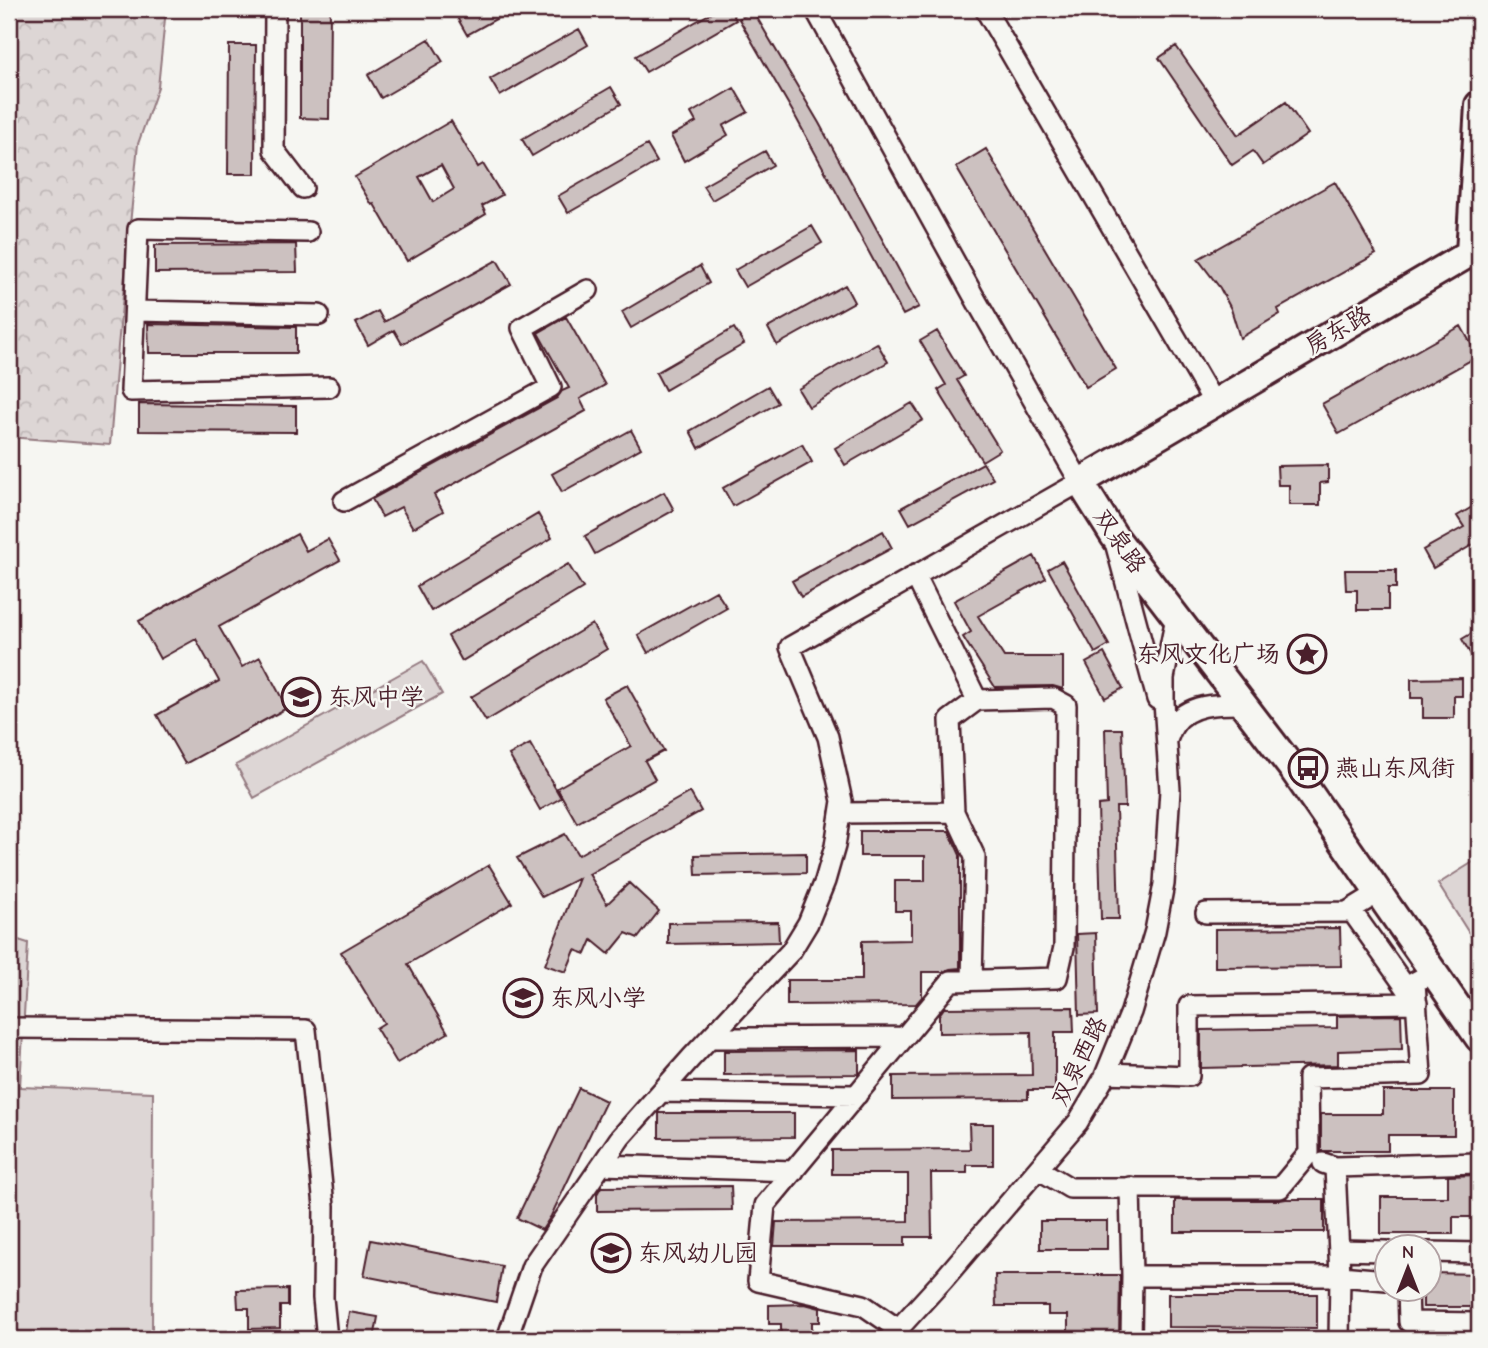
<svg xmlns="http://www.w3.org/2000/svg" width="1488" height="1348" viewBox="0 0 1488 1348" font-family="'Comic Neue','LXGW WenKai TC',sans-serif">
<style>
.forest{fill:url(#forest-crowns);stroke:#947a80;stroke-width:2}
.park{fill:#ddd6d5;stroke:#947a80;stroke-width:2}
.building{fill:#ccc1c0;stroke:#4a1f2b;stroke-width:2;fill-rule:evenodd}
.lines{fill:none;stroke-linecap:round;stroke-linejoin:round}
.minor-casing{stroke:#4a1f2b;stroke-width:24}
.major-casing{stroke:#4a1f2b;stroke-width:32}
.minor{stroke:#f6f6f2;stroke-width:19}
.major{stroke:#f6f6f2;stroke-width:26}
.labels{text-anchor:middle;dominant-baseline:central;stroke-width:5;stroke-linejoin:round;paint-order:stroke}
.street-label{font-size:24px;fill:#4a1f2b;stroke:#f6f6f2}
.poi-label{font-size:24px;fill:#4a1f2b;stroke:#f6f6f2;text-anchor:start}
</style>
<defs>
<pattern id="forest-crowns" width="20" height="18" patternUnits="userSpaceOnUse" patternTransform="scale(1.75)"><rect width="20" height="18" fill="#ddd6d5"/><path d="M2 6a3 3 0 1 1 6 0M12 15a3 3 0 1 1 6 0" fill="none" stroke="#bfb7b7"/></pattern>
</defs>
<rect width="100%" height="100%" fill="#f6f6f2"/>
<filter id="ink" filterUnits="userSpaceOnUse"><feTurbulence type="fractalNoise" baseFrequency=".0143" numOctaves="2"/><feDisplacementMap in="SourceGraphic" scale="14" xChannelSelector="R" yChannelSelector="G"/><feConvolveMatrix kernelMatrix="1 2 1 2 8 2 1 2 1" color-interpolation-filters="sRGB"/></filter>
<g filter="url(#ink)">
<path class="forest" d="M9,9H166L158,87L138,144L118,346L110,445L9,437Z"/>
<path class="park" d="M423,661L442,694L254,798L236,765Z
M1478,859L1479,860V949L1438,884Z
M9,937L28,943L20,1087L153,1092L152,1339H9Z"/>
<path class="building" d="M300,9H330L329,119L300,118Z
M475,9H514L467,35L458,19Z
M718,9H730L736,20L646,72L636,56Z
M753,11L819,123L919,307L903,315L794,114L739,19Z
M579,29L588,45L500,96L490,79Z
M429,39L443,62L381,98L368,75Z
M229,45H256L255,174H228Z
M1176,46L1238,135L1286,102L1308,134L1263,165L1253,151L1232,165L1159,58Z
M611,87L621,104L532,156L522,139Z
M734,88L748,112L723,126L728,135L684,161L671,136L696,122L691,113Z
M451,121L478,167L483,164L502,195L482,206L486,214L407,261L374,204L372,205L355,177ZM441,165L454,189L433,202L419,177Z
M647,145L657,162L568,213L558,196Z
M986,149L1116,369L1086,387L956,167Z
M765,151L773,165L712,200L703,186Z
M1335,182L1376,254L1278,309L1280,314L1240,338L1231,309L1220,288L1198,259Z
M812,226L822,243L745,287L735,270Z
M296,244L297,272L155,273V245Z
M497,260L511,284L402,344L394,330L368,345L356,323L378,311L384,322Z
M700,266L709,283L631,328L622,312Z
M845,285L854,302L777,345L768,328Z
M566,317L605,385L580,399L586,411L434,495L443,511L413,528L401,507L382,517L372,499L557,398L562,391L569,388L538,333Z
M148,324L296,327V353H149Z
M1461,326L1478,356L1339,434L1322,404Z
M734,328L744,344L665,390L656,373Z
M937,331L964,376L957,380L1000,450L982,461L938,390L946,385L920,341Z
M877,343L888,362L809,407L798,389Z
M768,386L778,403L699,448L690,431Z
M912,403L923,420L845,465L835,448Z
M139,404L296,406V432L139,431Z
M631,430L641,448L562,492L552,474Z
M802,444L812,462L733,506L723,488Z
M983,463L993,479L910,524L901,508Z
M1328,465V482L1320,483V505H1289V485H1278L1277,466Z
M664,492L674,510L595,554L585,536Z
M1479,503V541L1433,568L1423,550L1464,527L1457,516Z
M538,514L552,538L431,611L417,586Z
M883,531L892,548L801,597L792,581Z
M297,534L306,551L328,539L340,560L219,627L242,667L260,657L287,708L185,764L157,715L219,681L196,639L160,659L139,621Z
M1034,556L1046,578L978,616L1004,657H1063V689L1053,686L995,687L963,637L971,632L954,601Z
M1062,561L1109,645L1095,653L1048,569Z
M568,564L583,588L462,661L448,636Z
M1345,570H1396V588H1388V610H1357V590H1346Z
M716,591L727,608L648,653L638,635Z
M592,624L607,649L486,721L471,697Z
M1479,629V669L1462,639Z
M1104,653L1123,688L1105,698L1086,663Z
M1462,678V696H1454V718H1423V698H1411V679Z
M627,685L664,751L645,761L655,779L577,823L557,788L631,746L603,698Z
M1105,729H1122L1125,807H1116L1119,919H1101L1098,805L1107,804Z
M530,744L561,798L540,810L509,755Z
M690,792L701,811L589,874L607,904L629,883L659,911L638,938L626,933L609,954L592,940L586,954L575,950L566,972L545,965L579,878L542,897L517,858L565,834L578,855Z
M860,831H949L960,855V968L950,969L943,972H922V997L916,1004L787,1005V980H862V941L911,940V911H895V881H925V856H860Z
M806,853V873L696,875L695,855Z
M489,865L512,903L408,964L448,1033L397,1063L376,1028L384,1023L341,952Z
M778,922L779,942L668,944V923Z
M1340,928L1341,966L1215,967V929Z
M1096,933L1098,1014L1079,1015L1077,934Z
M1073,1007L1074,1032H1055V1090H1028V1099L893,1100V1076L1032,1075L1031,1032L939,1033V1015L944,1008Z
M1401,1015L1402,1049L1338,1051V1065L1201,1068V1030L1337,1028V1016Z
M859,1050V1073L858,1074L724,1075V1051Z
M579,1088L606,1101L551,1216L542,1230L517,1218Z
M1383,1091H1454V1135H1388V1151H1321V1114H1383Z
M659,1113H794V1137L659,1138Z
M969,1124H993V1165H967V1173H931L932,1237H905V1246H774L776,1222L908,1221V1174H832V1150L970,1149Z
M1479,1175V1217H1453V1234H1381V1197H1448V1176Z
M731,1186L732,1210L597,1211V1194L601,1187Z
M1286,1199H1324V1232H1175V1200H1280Z
M1040,1221H1107V1249H1040Z
M371,1240L502,1266L496,1302L364,1276Z
M1429,1273L1479,1274V1307H1423V1289H1429Z
M995,1275H1120L1119,1339H1112V1335H1081V1339H1068V1315H1048V1306H996Z
M288,1289V1306H280V1328L249,1329V1308H238L237,1290Z
M1168,1294H1317V1328L1168,1327Z
M805,1304L820,1308V1322H812V1339H781V1324H769V1305Z
M349,1312L378,1317L374,1339H353V1336L346,1332Z"/>
<g class="lines">
<defs>
<path id="minor" d="M275,9L274,150L303,188
M985,9L1214,403
M308,232L138,229L131,391L329,387
M135,311L319,315
M344,501L551,387L522,328L588,290
M1116,546L1157,699
M1167,740C1169,735 1171,729 1174,725C1188,703 1220,704 1243,704
M954,812L975,857L972,980
M840,813L954,812L950,720L977,700
M1206,913L1347,912L1378,893
M9,1028L306,1030L324,1206L323,1298L327,1339
M710,1038L904,1037
M1106,1073L1189,1076V1006L1417,1003L1351,910
M661,1092L857,1095
M1323,1163L1335,1167L1479,1163
M602,1165L794,1171
M1038,1169L1070,1188H1280L1309,1153L1308,1078L1421,1075L1415,982L1434,972
M1130,1187L1132,1276H1340L1335,1167
M1339,1250L1386,1251
M1428,1252L1479,1253
M1408,1288L1409,1322L1479,1323
M898,1329L863,1305L758,1281L765,1205L951,981L1057,978L1064,947L1066,705L1053,698L977,700L915,575
M507,1339L532,1266L620,1138L691,1058L791,951L808,923L825,881L835,846L842,801L828,737L790,647L1080,482L977,302L815,9
M889,1339L943,1280L1078,1122L1104,1078L1131,1012L1155,931L1164,884L1170,790L1164,702V678L1176,617
M1131,1339L1132,1276
M1339,1339L1340,1276L1386,1280"/>
<path id="major" d="M1470,253L1080,482L1114,536L1292,768L1479,1038
M1470,253L1479,105"/>
</defs>
<use href="#minor" class="minor-casing"/>
<use href="#major" class="major-casing"/>
<use href="#minor" class="minor"/>
<use href="#major" class="major"/>
</g>
</g>
<defs>
<symbol id="sight-ring" viewBox="-11 -11 22 22"><circle r="9.5" fill="#f6f6f2" stroke="#4a1f2b" stroke-width="1.5"/><path d="M0-6L1.8-2.2L6-1.7L2.9 1.2L3.7 5.4L0 3.3L-3.7 5.4L-2.9 1.2L-6-1.7L-1.8-2.2Z" fill="#4a1f2b"/></symbol>
<symbol id="school-ring" viewBox="-11 -11 22 22"><circle r="9.5" fill="#f6f6f2" stroke="#4a1f2b" stroke-width="1.5"/><path d="M0-5L7-2L0 1L-7-2ZM-4 1L0 2.5L4 1V4Q0 6-4 4Z" fill="#4a1f2b"/></symbol>
<symbol id="bus-ring" viewBox="-11 -11 22 22"><circle r="9.5" fill="#f6f6f2" stroke="#4a1f2b" stroke-width="1.5"/><path d="M-5-6H5V4H4V6H2V4H-2V6H-4V4H-5ZM-3.5-4V0h7V-4ZM-3.5 1.2v1.5H-2V1.2ZM2 1.2v1.5H3.5V1.2Z" fill="#4a1f2b"/></symbol>
</defs>
<g fill-rule="evenodd">
<use href="#sight-ring" x="1285" y="632" width="44" height="44"/>
<use href="#school-ring" x="279" y="675" width="44" height="44"/>
<use href="#bus-ring" x="1286" y="746" width="44" height="44"/>
<use href="#school-ring" x="501" y="976" width="44" height="44"/>
<use href="#school-ring" x="589" y="1231" width="44" height="44"/>
</g>
<g class="labels">
<g class="street-label">
<text transform="translate(1338 330) rotate(-30)">房东路</text>
<text transform="translate(1120 541) rotate(55)">双泉路</text>
<text transform="translate(1079 1061) rotate(-64)">双泉西路</text>
</g>
<g class="poi-label">
<text x="1280" y="654" text-anchor="end">东风文化广场</text>
<text x="328" y="697">东风中学</text>
<text x="1335" y="768">燕山东风街</text>
<text x="550" y="998">东风小学</text>
<text x="638" y="1253">东风幼儿园</text>
</g>
</g>
<rect width="1488" height="1348" fill="none" stroke="#f6f6f2" stroke-width="35"/>
<rect x="18" y="18" width="1453" height="1313" fill="none" stroke="#4a1f2b" stroke-width="2.5" filter="url(#ink)"/>
<g transform="translate(1408 1268)"><circle r="33" fill="#f6f6f2" stroke="#b1a0a2" stroke-width="2"/>
<path d="M0-5L12 26L0 18L-12 26Z" fill="#4a1f2b"/>
<text y="-10" font-size="19" font-weight="bold" text-anchor="middle" fill="#4a1f2b">N</text>
</g>
</svg>
